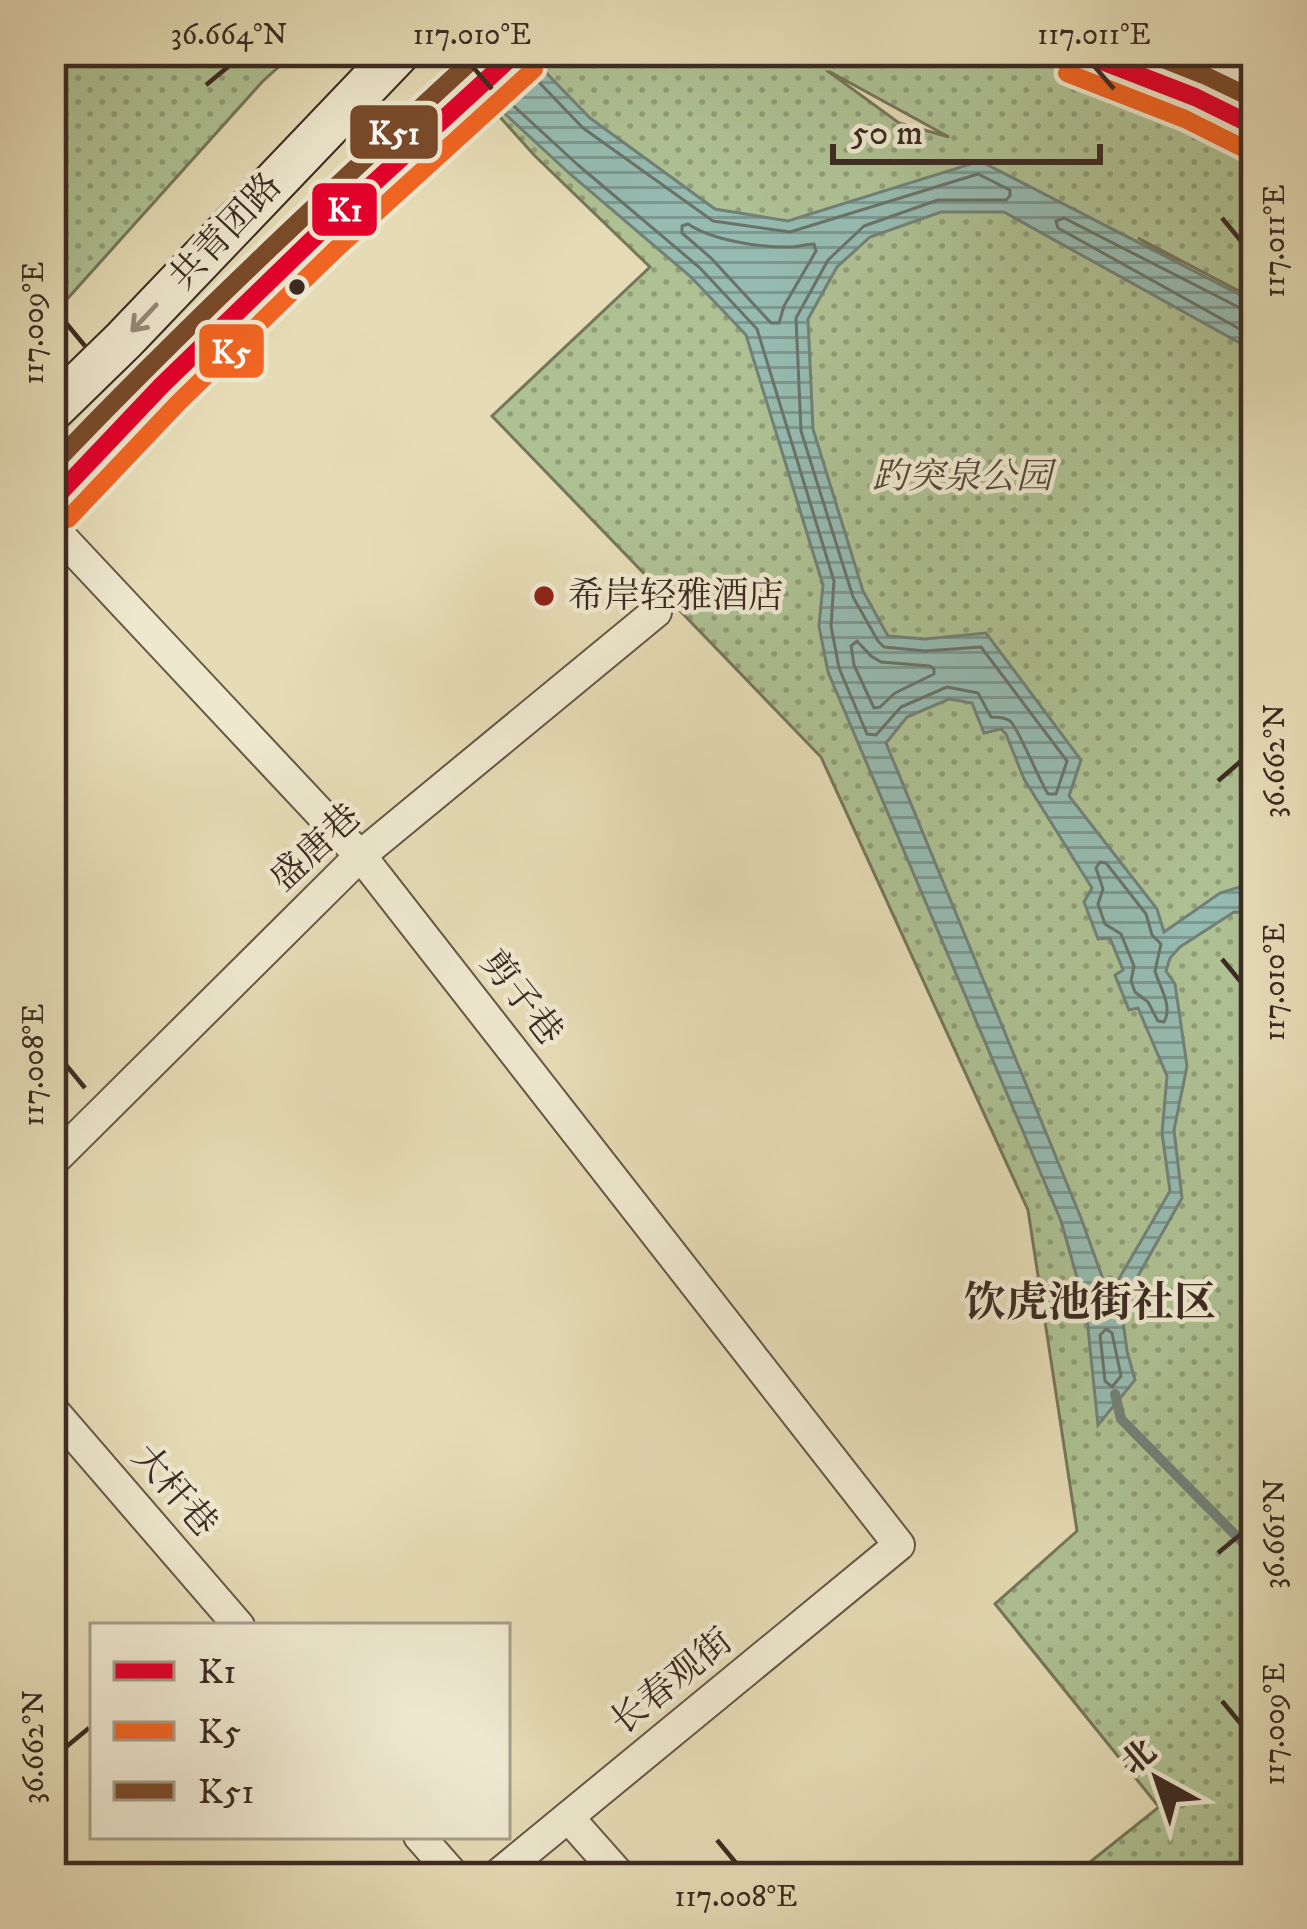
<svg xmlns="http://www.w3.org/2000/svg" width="1307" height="1929" viewBox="0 0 1307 1929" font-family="'IM FELL DW Pica','Noto Serif SC',serif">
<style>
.park{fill:url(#park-dots);stroke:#75765a;stroke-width:3;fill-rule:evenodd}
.water{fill:url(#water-rules);stroke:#728178;stroke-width:3;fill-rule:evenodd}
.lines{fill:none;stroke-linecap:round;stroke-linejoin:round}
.shore{stroke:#69736a;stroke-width:3}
.stream{stroke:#728178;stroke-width:10}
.minor-casing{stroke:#665747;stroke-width:34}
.secondary-casing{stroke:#3c2b22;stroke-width:46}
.minor{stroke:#eee8cf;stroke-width:30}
.secondary{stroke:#eee8cf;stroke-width:42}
.bus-1-casing{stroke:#eee8cf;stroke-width:27}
.bus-2-casing{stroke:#eee8cf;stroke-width:27}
.bus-3-casing{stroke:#eee8cf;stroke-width:27}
.bus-1{stroke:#e4002b;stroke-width:18}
.bus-2{stroke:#f26522;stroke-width:18}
.bus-3{stroke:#7a4b2a;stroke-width:18}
.oneway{stroke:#958a78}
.ticks{fill:none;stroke:#3c2b22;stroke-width:4.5}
.bus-dot{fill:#3c2b22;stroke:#eee8cf;stroke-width:4.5}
.poi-dot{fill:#8f2418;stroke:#eee8cf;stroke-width:4.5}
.labels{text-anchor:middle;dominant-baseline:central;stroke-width:9;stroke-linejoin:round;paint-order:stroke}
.street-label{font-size:36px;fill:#3c2b22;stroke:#eee8cf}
.park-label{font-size:36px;font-style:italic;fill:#534939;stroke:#eee8cf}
.poi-label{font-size:36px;fill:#3c2b22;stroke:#eee8cf;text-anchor:start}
.quarter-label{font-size:42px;font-weight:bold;fill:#3c2b22;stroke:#eee8cf}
.line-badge{stroke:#eee8cf;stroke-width:4.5}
.badge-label{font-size:33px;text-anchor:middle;font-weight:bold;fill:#fff}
.neatline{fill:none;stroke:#3c2b22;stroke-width:4.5}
.ticks-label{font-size:30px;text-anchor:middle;fill:#3c2b22}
</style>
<defs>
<pattern id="park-dots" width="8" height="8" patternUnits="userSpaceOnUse" patternTransform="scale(3)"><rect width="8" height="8" fill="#aec193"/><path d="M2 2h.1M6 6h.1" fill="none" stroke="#8f9d78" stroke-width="1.8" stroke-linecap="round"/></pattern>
<pattern id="water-rules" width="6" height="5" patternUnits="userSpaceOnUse" patternTransform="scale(3)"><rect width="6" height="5" fill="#96bbb1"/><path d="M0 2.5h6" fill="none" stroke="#7c9890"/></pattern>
</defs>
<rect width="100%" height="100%" fill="#e5dbb5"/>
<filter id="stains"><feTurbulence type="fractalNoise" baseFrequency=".00167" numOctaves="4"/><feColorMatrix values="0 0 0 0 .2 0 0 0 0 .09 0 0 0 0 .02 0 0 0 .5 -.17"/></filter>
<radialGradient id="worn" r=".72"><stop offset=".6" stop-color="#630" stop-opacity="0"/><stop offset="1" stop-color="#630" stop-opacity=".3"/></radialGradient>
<path class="park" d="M51,51H296L262,82L51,317Z
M441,51H1027L1256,120V300L1138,238L1256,310V1878H1070L1159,1807L995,1604L1077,1531L1028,1210L821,757L492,416L650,267L534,155ZM829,72H830L949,137L899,123Z"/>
<path class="water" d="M437,51H525L590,118L715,209L788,221L980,161L1256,303V352L1004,212H941L870,237L837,267L808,319L813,429L863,591L888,636L925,639L986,633L1081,760L1069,796L1157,909L1164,932L1220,893L1256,882V913L1234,912L1180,947L1170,958L1166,971L1175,984L1187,1066L1174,1130L1182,1198L1121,1306L1127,1351L1135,1380L1098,1425L1086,1309L1061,1221L828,672L819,626L823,585L746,335L691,277L570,174ZM949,699L972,703L984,733L1001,729L1006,734L1024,779L1092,888L1084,902L1098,939L1110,938L1123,970L1115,975L1129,1010L1138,1008L1167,1076L1162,1133L1170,1191L1109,1296L1081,1218L886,743L907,717Z"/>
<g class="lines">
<path class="shore" d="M504,97L578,165L700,268L757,329L834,581L831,626L839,668L867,734L876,735L901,707L947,687L978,693L991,717C997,717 1005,717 1010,721C1017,725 1039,780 1048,794H1056L1067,761L981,647L925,651L884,647L878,641L853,597L801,431L796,318L828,260L864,226L938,200H1006L1010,196V190L978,174L790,232L713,221L583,128L530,73
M688,224C712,240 757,247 785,247C796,248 805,244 814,244L816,251L784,306L779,323H771L711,258L682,233V226Z
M1256,313L1246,311L1064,218L1056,221L1058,228L1256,338
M857,641L871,656L881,662L930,666L934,669V674L895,693L880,707L874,708L854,665L851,646Z
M1100,862L1106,863L1146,914L1152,935L1161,944L1155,971C1160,988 1173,1006 1164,1022L1158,1021L1148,1002L1135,992L1131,981L1134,966L1121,934L1105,924L1098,904L1103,889L1096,868Z
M1106,1329L1112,1333L1121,1376L1112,1387L1105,1381L1100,1335Z"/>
<path class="stream" d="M1115,1394L1121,1419L1256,1556"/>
<defs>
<path id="minor" d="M51,526L364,860L899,1545L494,1878
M51,1163L360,856L656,612
M51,1408L239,1626
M568,1817L622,1878
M419,1836L456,1878"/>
<path id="secondary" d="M1076,51L1195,97L1256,127
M1183,51L1256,85
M51,411L124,340L400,51
M51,502L162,385L318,234L518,51"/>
</defs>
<use href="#minor" class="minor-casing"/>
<use href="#secondary" class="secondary-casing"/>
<use href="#minor" class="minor"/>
<use href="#secondary" class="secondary"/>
<defs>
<path id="bus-1" d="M1076,51L1195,97L1256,127
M51,502L162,385L318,234L518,51"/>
<path id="bus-2" d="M1067,73L1185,119L1245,149
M68,519L179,402L334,251L534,69"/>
<path id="bus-3" d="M1143,51L1204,75L1256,100
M51,467C189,322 335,186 482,51"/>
</defs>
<use href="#bus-1" class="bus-1-casing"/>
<use href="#bus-2" class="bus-2-casing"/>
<use href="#bus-3" class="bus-3-casing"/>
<use href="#bus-1" class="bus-1"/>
<use href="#bus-2" class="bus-2"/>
<use href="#bus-3" class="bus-3"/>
</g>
<defs><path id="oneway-shaft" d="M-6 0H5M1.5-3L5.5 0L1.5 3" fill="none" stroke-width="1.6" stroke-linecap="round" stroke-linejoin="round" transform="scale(3)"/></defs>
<use class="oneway" href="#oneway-shaft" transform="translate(144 318) rotate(133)"/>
<path class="ticks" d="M472,66L492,89M1094,66L1114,89M206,85L229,66M1222,218L1241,241M66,323L85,346M1218,781L1241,761M1222,959L1241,982M66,1065L85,1088M1218,1553L1241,1534M1222,1701L1241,1724M66,1747L89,1728M717,1840L736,1863"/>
<circle class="bus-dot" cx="297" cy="287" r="10"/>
<circle class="poi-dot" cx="544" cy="596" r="12"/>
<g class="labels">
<g class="street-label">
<text transform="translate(226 232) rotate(-47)">共青团路</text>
<text transform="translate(316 848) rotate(-43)">盛唐巷</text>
<text transform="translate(521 998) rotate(52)">剪子巷</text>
<text transform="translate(174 1491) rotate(49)">大杆巷</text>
<text transform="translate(672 1682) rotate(-39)">长春观街</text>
</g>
<g class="park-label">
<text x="962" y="477">趵突泉公园</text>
</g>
<g class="poi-label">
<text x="568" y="596">希岸轻雅酒店</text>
</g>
<g class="quarter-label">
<text x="1090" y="1304">饮虎池街社区</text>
</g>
</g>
<g class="line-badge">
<rect x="348" y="103" width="92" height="58" rx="12" fill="#7a4b2a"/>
<rect x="310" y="181" width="69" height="57" rx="12" fill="#e4002b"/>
<rect x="197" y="322" width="69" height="58" rx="12" fill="#f26522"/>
</g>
<g class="badge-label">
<text x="394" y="144">K51</text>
<text x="345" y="221">K1</text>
<text x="231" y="363">K5</text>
</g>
<rect width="1307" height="1929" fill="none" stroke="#e5dbb5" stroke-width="132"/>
<rect x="90" y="1623" width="420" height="216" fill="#eee8cf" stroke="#a79c8a" stroke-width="3"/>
<rect x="114" y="1662" width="60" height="18" fill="#e4002b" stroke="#a79c8a" stroke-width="3"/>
<text x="198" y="1683" font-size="36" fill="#3c2b22">K1</text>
<rect x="114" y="1722" width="60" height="18" fill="#f26522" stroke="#a79c8a" stroke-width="3"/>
<text x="198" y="1743" font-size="36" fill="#3c2b22">K5</text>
<rect x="114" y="1782" width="60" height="18" fill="#7a4b2a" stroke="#a79c8a" stroke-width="3"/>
<text x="198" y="1803" font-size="36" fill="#3c2b22">K51</text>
<g transform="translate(1157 1779) rotate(320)" stroke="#eee8cf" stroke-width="9" paint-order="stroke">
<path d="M0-9L21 45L0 30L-21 45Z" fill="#3c2b22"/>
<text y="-18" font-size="33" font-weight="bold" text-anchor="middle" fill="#3c2b22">北</text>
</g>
<path d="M833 144v18h267v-18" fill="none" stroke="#3c2b22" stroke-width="6"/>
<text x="851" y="144" font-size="36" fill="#3c2b22" stroke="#eee8cf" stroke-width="9" paint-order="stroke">50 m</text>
<rect x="66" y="66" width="1175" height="1797" class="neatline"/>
<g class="ticks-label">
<text x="229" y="44">36.664°N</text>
<text x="472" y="44">117.010°E</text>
<text x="1094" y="44">117.011°E</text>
<text transform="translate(1274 241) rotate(-90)" y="10">117.011°E</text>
<text transform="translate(33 323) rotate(-90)" y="10">117.009°E</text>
<text transform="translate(1274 761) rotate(-90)" y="10">36.662°N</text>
<text transform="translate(1274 982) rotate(-90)" y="10">117.010°E</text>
<text transform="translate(33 1065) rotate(-90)" y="10">117.008°E</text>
<text transform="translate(1274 1534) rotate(-90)" y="10">36.661°N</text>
<text transform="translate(1274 1724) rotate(-90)" y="10">117.009°E</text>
<text transform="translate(33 1747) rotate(-90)" y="10">36.662°N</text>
<text x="736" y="1906">117.008°E</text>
</g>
<rect width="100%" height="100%" filter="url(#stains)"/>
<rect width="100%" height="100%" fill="url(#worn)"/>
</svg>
